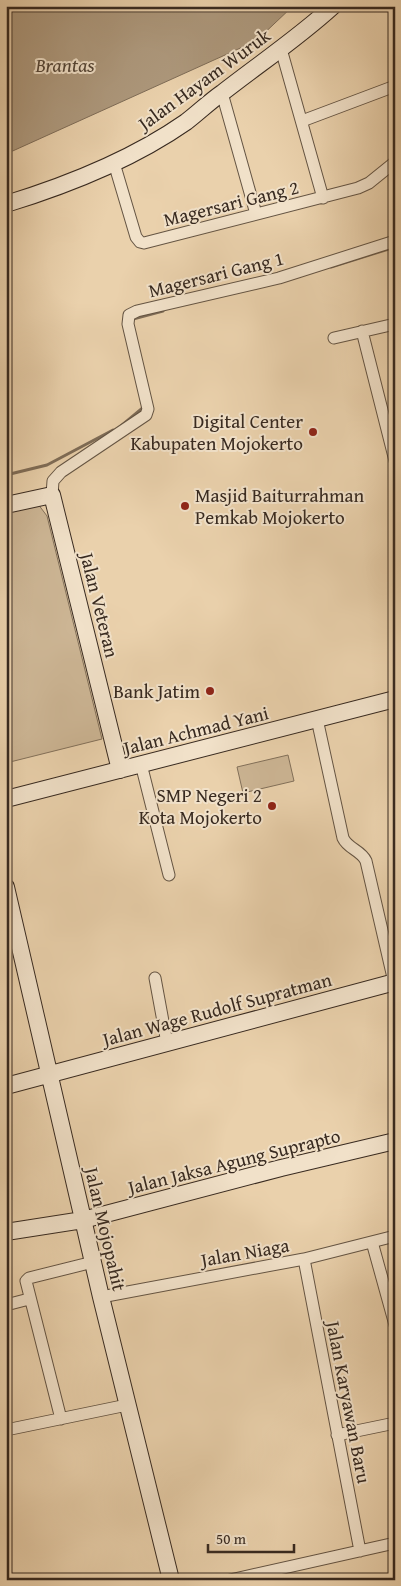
<svg xmlns="http://www.w3.org/2000/svg" width="401" height="1586" viewBox="0 0 401 1586" font-family="'Gentium Book Plus',serif">
<style>
.green{fill:#ccb594;stroke:#82705a}
.water{fill:#ad987c;stroke:#7e6c57}
.lines{fill:none;stroke-linecap:round;stroke-linejoin:round}
.stream{stroke:#7e6c57;stroke-width:3}
.street-casing{stroke:#645443;stroke-width:13}
.secondary-casing{stroke:#382a20;stroke-width:18}
.street{stroke:#f1e1c9;stroke-width:11}
.secondary{stroke:#f1e1c9;stroke-width:16}
.poi-dot{fill:#8f2418;stroke:#f1e1c9;stroke-width:2}
.labels{text-anchor:middle;dominant-baseline:central;stroke-width:4;stroke-linejoin:round;paint-order:stroke}
.street-label{font-size:19px;fill:#382a20;stroke:#f1e1c9}
.poi-label{font-size:19px;fill:#382a20;stroke:#f1e1c9;text-anchor:end}
.water-label{font-size:20px;font-style:italic;fill:#554637;stroke:#f1e1c9}
</style>
<rect width="100%" height="100%" fill="#ead1ac"/>
<filter id="stains"><feTurbulence type="fractalNoise" baseFrequency=".004" numOctaves="4"/><feColorMatrix values="0 0 0 0 .2 0 0 0 0 .09 0 0 0 0 .02 0 0 0 .5 -.17"/></filter>
<radialGradient id="worn" r=".72"><stop offset=".6" stop-color="#630" stop-opacity="0"/><stop offset="1" stop-color="#630" stop-opacity=".3"/></radialGradient>
<path class="green" d="M38,504L47,516L102,739L6,763V511Z
M288,755L294,781L243,793L237,767Z"/>
<path class="water" d="M6,6H293L256,41L6,154Z"/>
<g class="lines">
<path class="stream" d="M331,267L395,247
M133,319L163,311
M121,426L145,406
M6,475L47,465L113,430"/>
<defs>
<path id="street" d="M281,49L323,198
M222,93L256,214
M302,121L395,86
M114,163L136,237L140,242L144,243L358,188L369,183L395,162
M362,331L395,461
M334,338L395,324
M52,495L53,481L61,472L146,415L148,409L128,324L129,315L137,311L279,278L395,241
M317,719L343,838C348,849 361,850 366,861L394,982
M141,764L169,875
M155,978L167,1043
M372,1242L395,1325
M304,1259L360,1551
M101,1297L304,1259L395,1236
M6,1305L29,1299
M61,1419L26,1281L29,1278L93,1262
M6,1430L127,1405
M337,1435L395,1423
M230,1580L395,1543"/>
<path id="secondary" d="M6,204C68,185 133,159 186,122C198,113 209,102 222,93C259,64 298,38 333,6
M6,505L52,495L120,770
M6,799L395,699
M6,887L101,1297L171,1580
M6,1086L395,982
M6,1232L83,1220L281,1168L395,1141"/>
</defs>
<use href="#street" class="street-casing"/>
<use href="#secondary" class="secondary-casing"/>
<use href="#street" class="street"/>
<use href="#secondary" class="secondary"/>
</g>
<g class="poi-dot">
<circle cx="313" cy="432" r="5"/>
<circle cx="185" cy="506" r="5"/>
<circle cx="210" cy="691" r="5"/>
<circle cx="272" cy="806" r="5"/>
</g>
<g class="labels">
<g class="street-label">
<text transform="translate(204 79) rotate(-36)">Jalan Hayam Wuruk</text>
<text transform="translate(231 203) rotate(-14)">Magersari Gang 2</text>
<text transform="translate(216 274) rotate(-14)">Magersari Gang 1</text>
<text transform="translate(100 605) rotate(76)">Jalan Veteran</text>
<text transform="translate(196 730) rotate(-14)">Jalan Achmad Yani</text>
<text transform="translate(217 1009) rotate(-15)">Jalan Wage Rudolf Supratman</text>
<text transform="translate(234 1161) rotate(-14)">Jalan Jaksa Agung Suprapto</text>
<text transform="translate(106 1229) rotate(77)">Jalan Mojopahit</text>
<text transform="translate(245 1252) rotate(-10)">Jalan Niaga</text>
<text transform="translate(349 1402) rotate(79)">Jalan Karyawan Baru</text>
</g>
<g class="poi-label">
<text x="303" y="421">Digital Center<tspan x="303" dy="22">Kabupaten Mojokerto</tspan></text>
<text x="195" y="495" text-anchor="start">Masjid Baiturrahman<tspan x="195" dy="22">Pemkab Mojokerto</tspan></text>
<text x="200" y="691">Bank Jatim</text>
<text x="262" y="795">SMP Negeri 2<tspan x="262" dy="22">Kota Mojokerto</tspan></text>
</g>
<g class="water-label">
<text x="65" y="64">Brantas</text>
</g>
</g>
<rect width="401" height="1586" fill="none" stroke="#ead1ac" stroke-width="25"/>
<rect x="8" y="8" width="386" height="1571" fill="none" stroke="#382a20" stroke-width="2.5"/>
<rect x="12" y="12" width="376" height="1561" fill="none" stroke="#382a20"/>
<path d="M208 1544v8h86v-8" fill="none" stroke="#382a20" stroke-width="2.5"/>
<text x="216" y="1544" font-size="15" fill="#382a20" stroke="#f1e1c9" stroke-width="4" paint-order="stroke">50 m</text>
<rect width="100%" height="100%" filter="url(#stains)"/>
<rect width="100%" height="100%" fill="url(#worn)"/>
</svg>
